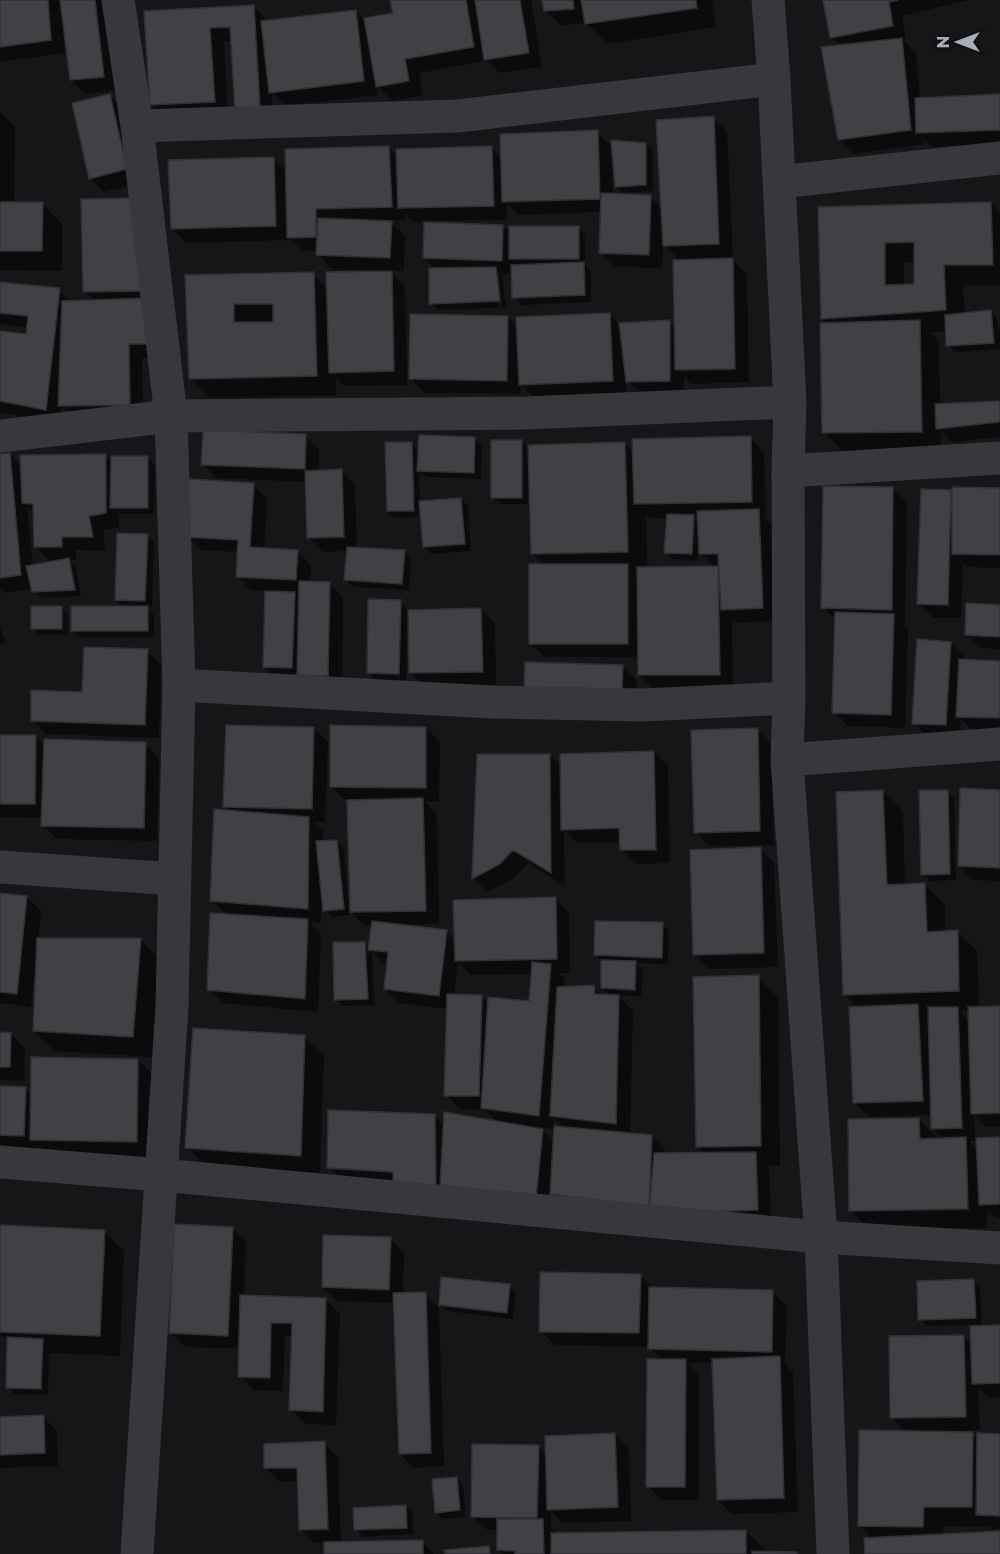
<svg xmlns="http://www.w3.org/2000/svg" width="1000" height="1554" viewBox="0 0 1000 1554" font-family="Montserrat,sans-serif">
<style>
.shadow{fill:#0007;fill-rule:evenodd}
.building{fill:#404145;stroke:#303034;stroke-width:1.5;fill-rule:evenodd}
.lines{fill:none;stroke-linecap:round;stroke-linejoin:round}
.minor{stroke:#37383d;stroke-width:33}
</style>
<rect width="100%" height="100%" fill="#161618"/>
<path class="shadow" d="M0,0H107L117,90L86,94L71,80L66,34H63L65,53L0,62Z
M392,0H531L542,67L500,73L487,61L419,73L423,95L392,101L377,86L378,95L285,106L272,93L273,121L251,122L233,41H224L228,115L165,118L151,104L145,13L253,6L267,20V22L355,11L367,23L395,14Z
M543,0H712L716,27L607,44L586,23L560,25L546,11Z
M825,0H968L902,16L906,40H903L916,53L920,99L1000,96V144L931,147L923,139L924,144L854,154L840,140L841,46L831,37Z
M110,96L124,110L141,183L104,192L90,178Z
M0,112L15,127L14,203L42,204L62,224V271L0,270Z
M713,118L727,132L733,257H730L747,274L749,382L691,384L684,377V395H642L626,379V395L534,398L521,385L520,394L425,393L411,379L507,317L518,328L609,314L619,324L669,322L676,329L680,261L663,244L662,269L615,266L601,252L602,212L518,215L507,204V220L433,221V224L502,226L511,234L578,228L585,235V265L591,271V302L521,305L514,298L513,274H502L506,308H502L498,274H495L499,308L438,310L431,303L436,269L425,258L426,222H413L405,213V220L390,221L405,236L404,271H389L405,286L407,385L344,386L336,378V395L210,398L190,378L187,277L313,274L328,289L372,273V270L332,269L318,255V251H303L291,240L186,243L172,229L273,159L287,172L389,148L398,157L492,148L502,159L597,132L613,148L646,144L653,151V191L623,193L616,186L614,166H612L613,195L650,197L662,209Z
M137,199L163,358H142L143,418L73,419L62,407L60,423L0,412V333L27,336L28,328L0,324V283L59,290L71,302L94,301L85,291Z
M990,203L1000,213V285H963L965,315L991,312L997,319L998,329H1000V349L955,352L948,345L947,331L930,332L939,342L940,405L1000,403V437L952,442L941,431V451L844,452L824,433L828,324L822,318L820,208ZM904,262H915L916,286H904Z
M305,435L319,450V472L341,471L355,485L357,549L404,552L411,559L409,590L353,587L346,580L348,551L323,552L309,538L307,482L217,478L203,464Z
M475,438L482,445L481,479L426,477L419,471L420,502L461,499L468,506L471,551L431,554L424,547L422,517L395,518L388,511L412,443L419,451Z
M750,438L764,452L766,516H763L772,525L776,621L736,623L732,619L733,688L653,689L639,675V657H544L530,643L544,565L532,554L531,496H528V504H499L492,497L522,442L530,449L625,444L634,453ZM646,514L650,518H668L666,552L673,559L698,561L699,552L714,567L647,568ZM693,517H699V523Z
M0,455H10L22,467L105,455L113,463L148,458L155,465L154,514H119V527L103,530L106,551L76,550V560H69L76,567L81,596L41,598L33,589L4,593L0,589ZM27,506L35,514L36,547L52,563L33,566Z
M253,484L267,499L264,549L297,551L311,565L310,583H329L343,597L342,690L298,674L271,673L264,666L267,591L251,590L237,576L239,552L201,550L187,536Z
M893,488L907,502L905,623H901L908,630L905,728L848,726L834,712L837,621L823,607Z
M1000,489V568L967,567L963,563L961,618H933L919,604L950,491L954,495Z
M147,535L154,542L152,607H146L154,615V637H79L72,630L125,608L117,600Z
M400,601L407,608V611L481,609L495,624L496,685L425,687L411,673L410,620H407L406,680H375L368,673Z
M61,607L68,614V635H40L33,628Z
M1000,607V649L980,648L966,634Z
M0,627L6,643L0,644Z
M950,643L964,657V661L1000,662V731L972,730L961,719L960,739L928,737L914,723Z
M147,651L161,665L159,738L46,734L32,720L84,693Z
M623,666L637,680L636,708L540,706Z
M313,728L328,742L325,822H313L323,832V842L337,841L344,848L348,899H351L348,800H345L331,786L426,728L440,742L439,802L424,801L437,814L439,924L409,925V927L446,931L456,942L555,899L569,913L570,973H558L565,979L564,988L593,987L603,996H611L602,988L603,962L596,955L662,924L669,931L668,964L636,963L643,969L641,996L617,995L633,1011L630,1134L651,1136L665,1150V1154H705L697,1146L758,977L778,997L780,1166H769L771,1223L566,1207L552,1193L550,1212L343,1181L329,1167L434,1116L445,1126L498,1123L485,1110L460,1109L446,1095L448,1009L399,1003L385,989L388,964L384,963L372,951L374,1005L343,1006L336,999L365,943L370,948L373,926H365L349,910L350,915L332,917L325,910L324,901H322L321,923L309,922L321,934L318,1012L223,1003L209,989L227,916L212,900L231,812L225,806ZM458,962L471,975L532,974L530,1003L489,1005L482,997L454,995ZM554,1119L558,1122L563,1128L553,1127ZM539,1127L555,1129V1143Z
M757,730L771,744L774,845L709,846L695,832Z
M0,736L35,737L45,746L145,744L159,758L157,841L57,839L43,825V818L0,817Z
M654,752L668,766L670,863L636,864L622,850L621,842L577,843L564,830L565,886L528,863L514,878L487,892L474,878L550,755L561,767Z
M947,791L954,798L956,880L930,881L923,874Z
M1000,791V881L973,880L959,866Z
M883,792L903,812L905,886L925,885L945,905V932H957L977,951L979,1008L1000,1007V1127H986L974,1115L975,1139L1000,1138V1218H995L987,1210V1228L871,1231L851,1211L918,1119L939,1139H943L932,1128V1115L869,1117L855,1103L859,1009L845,995ZM960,1011H969L970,1021ZM969,1141H978V1151Z
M760,849L774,863L778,967L708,969L694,955Z
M0,895L27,897L41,911L38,940H141L161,960L152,1057L54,1051L34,1031L37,977H34L31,1007L0,1003Z
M0,1034H11L25,1048L24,1081L0,1080Z
M304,1037L324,1057L320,1175L207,1167L187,1147Z
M138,1060L152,1074L150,1156L45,1154L38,1146V1150L0,1148V1088L25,1089L32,1096Z
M232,1228L246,1242L244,1297L326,1300L340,1314L336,1425L305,1424L291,1409L293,1336H285L283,1391L254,1390L240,1376V1349L185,1347L171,1333Z
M104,1231L124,1251L120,1356L49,1353L48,1395L14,1394L7,1387L9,1343L0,1334V1268Z
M390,1239L404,1253L403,1294L425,1293L439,1308L444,1466L414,1468L400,1454L395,1303L337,1301L323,1287Z
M640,1275L654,1289L773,1292L787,1306L785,1364L793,1372L798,1512L732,1514L718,1500L714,1363H687L699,1375V1500H662L648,1486L662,1360L649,1347L555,1345L541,1331Z
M973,1280L980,1287L982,1327L1000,1326V1397H988L978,1388L980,1430L960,1431V1433L973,1434L978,1440L1000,1435V1529H991L989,1527L943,1526V1535L1000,1533V1554H867L873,1539L859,1525L906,1432L892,1418L963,1336L972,1345V1325L927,1326L920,1319Z
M509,1286L516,1293L513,1319L447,1311L440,1304Z
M43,1417L57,1431L58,1466L0,1468V1419Z
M615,1435L629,1449L631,1521L563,1523L551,1511V1528L556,1534L746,1531L766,1551V1553L797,1554H503L498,1550V1530H487L473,1516L538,1446L547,1455Z
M324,1443L338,1457L341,1543L422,1542L434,1554H326V1543H314L300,1529L299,1481L280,1482L266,1468Z
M456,1478L463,1485L466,1517L443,1519L436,1512Z
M406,1507L413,1514V1534L363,1537L356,1530Z"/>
<path class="building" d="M0,0H48L51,40L0,47Z
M60,0H95L104,77L70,80Z
M390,0H466L474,47L405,59L409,81L376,87L364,18L393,13Z
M475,0H520L529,53L484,60Z
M542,0H573L574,9L544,11Z
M581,0H696L697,8L585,24Z
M823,0H898L889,2L893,26L830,38Z
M254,5L260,107L235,109L230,27L210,28L215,102L150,105L144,11Z
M356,10L364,81L269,93L261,21Z
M902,38L911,130L838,140L821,47Z
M110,94L127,169L89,179L72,103Z
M1000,94V130L916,133L915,98Z
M714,116L719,244L663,246L656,120Z
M598,130L600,199L502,202L500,134Z
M611,140L646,143V185L615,187Z
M389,146L392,207L316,209V237L287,238L285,149Z
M492,146L494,206L398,208L396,149Z
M274,157L276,226L171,229L168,160Z
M601,193L651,195L649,255L599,253Z
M137,198L141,291L83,292L81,199Z
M0,202H43L42,251H0Z
M991,202L993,265H944L946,310L821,319L818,207ZM914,242V284L885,285V243Z
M318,218L392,221L390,258L316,255Z
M424,222L503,225L502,261L423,258Z
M509,226H579V259H509Z
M733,258L735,369L675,370L673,260Z
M584,262L585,295L512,298L511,265Z
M496,267L500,301L429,304V268Z
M392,271L394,371L329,373L326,272Z
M314,272L317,376L189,379L185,275ZM234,304H273V322H234Z
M0,282L60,288L46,410L0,401V331L26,334L28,316L0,313Z
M149,298V344H129L130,405L58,406L62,301Z
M991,310L994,343L946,346L945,315Z
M610,313L613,381L519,385L516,317Z
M410,314L508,316L507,381L409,379Z
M670,320V381L626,382L619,323Z
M920,320L922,432L822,433L820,323Z
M1000,401V422L936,429L935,404Z
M203,430L306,434L305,469L201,465Z
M419,435L475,437L474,473L417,471Z
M751,436L752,502L634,504L632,439Z
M491,440H522V498H491Z
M385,442H412L414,511H387Z
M625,442L628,552L531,554L528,445Z
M10,453L21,575L0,578V454Z
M106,454V513L89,516L93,537H62V547H34L33,504L22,503L20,455Z
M111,456H148V508H110Z
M342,469L344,537L307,538L305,471Z
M189,479L254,483L250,547L298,550L296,580L236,577L238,540L185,537Z
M823,486L893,487L892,610L821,608Z
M952,487L1000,488V555L952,554Z
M921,489L951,490L948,605L917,604Z
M461,498L465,544L423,547L419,501Z
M759,509L763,608L721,610L718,554H699L697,511Z
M667,514L694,515L692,554L664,553Z
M117,533L148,534L145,601L115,600Z
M347,547L405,550L402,584L344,580Z
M69,558L75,590L32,592L26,566Z
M529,564H628V644H529Z
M718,566L720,675H638L637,567Z
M299,581L330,582L328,676L297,675Z
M265,591L295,592L292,668L263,667Z
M368,599L401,600L399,674L367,673Z
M966,603L1000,605V637L965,635Z
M31,606H62V629H31Z
M71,606H148V631H71Z
M481,608L483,672L409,673L408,610Z
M835,612L894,614L891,715L832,713Z
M917,639L951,642L946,725L912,724Z
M84,647L148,649L145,725L31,721V690L82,692Z
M959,659L1000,661V718L956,717Z
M525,662L623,665L622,695L524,692Z
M226,725L314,727L312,809L223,807Z
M330,725L426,727V788L330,787Z
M758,728L760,831L694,833L691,730Z
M0,735H36L35,804H0Z
M44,739L146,742L144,828L41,826Z
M654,751L656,850H620L619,828L561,830L560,754Z
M477,754H550L551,873L513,850L500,864L472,879Z
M960,788L1000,790V868L958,866Z
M883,790L887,885L925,883L927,932L958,930L959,991L843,995L836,792Z
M919,790H948L950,874L921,875Z
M423,798L426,911L350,912L347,800Z
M214,809L309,817L308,909L210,901Z
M337,840L344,909L323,911L316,841Z
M761,847L764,953L693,955L690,850Z
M0,893L27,896L17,994L0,992Z
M556,897L557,959L455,961L453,900Z
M210,913L308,919L305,999L207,990Z
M372,921L447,930L439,996L384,989L388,952L368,950Z
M595,921L663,922L662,958L594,955Z
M37,938H141L133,1037L33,1031Z
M333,942H365L368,999L334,1000Z
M601,960L636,961L635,990L601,988Z
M532,962L551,964L539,1116L481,1108L488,997L529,1001Z
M759,975L761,1146L696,1147L693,977Z
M594,985L595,994L619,995L616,1124L550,1116L557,987Z
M447,994L482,995L479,1096H444Z
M918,1004L923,1101L853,1103L849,1007Z
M1000,1006V1113L971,1114L968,1007Z
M928,1007H958L962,1128L931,1129Z
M193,1028L305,1035L301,1156L185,1148Z
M0,1032L11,1033L10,1067H0Z
M31,1057L138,1059L137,1142L30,1140Z
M0,1086L26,1087L24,1136L0,1135Z
M328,1110L435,1114L436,1189L393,1185V1172L327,1168Z
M444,1112L543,1129L536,1198L440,1185Z
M919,1118L920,1139L966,1137L968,1209L849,1211L848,1119Z
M554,1126L652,1135L649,1207L550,1194Z
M1000,1137V1204L979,1205L976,1138Z
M756,1152L758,1210L649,1214L654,1153Z
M174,1224L233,1227L228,1336L169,1333Z
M0,1225L105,1230L100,1336L0,1332Z
M323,1235L391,1237L389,1290L322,1287Z
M540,1272L641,1274L639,1333L539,1332Z
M441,1277L510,1284L507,1313L439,1305Z
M974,1279L976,1318L918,1320L917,1281Z
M649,1287L773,1290L772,1352L648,1349Z
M426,1292L431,1453L399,1454L393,1293Z
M240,1295L326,1298L323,1412L289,1410L292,1323H271L270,1378L238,1377Z
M1000,1325V1383L972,1384L970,1326Z
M964,1335L966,1417L890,1418L889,1336Z
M7,1337L43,1339L41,1389L6,1388Z
M780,1356L784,1498L717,1500L712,1359Z
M647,1359H686L685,1487H646Z
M44,1415L45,1453L0,1455V1417Z
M859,1430L973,1432L972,1507H924L923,1527L858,1526Z
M615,1433L618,1507L547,1510L545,1436Z
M977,1433L1000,1434V1516L976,1515Z
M325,1441L328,1529L299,1530L297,1468H264V1444Z
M472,1444L539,1445L537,1518L471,1517Z
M457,1477L460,1510L435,1513L432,1479Z
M406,1505L407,1528L354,1530L353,1508Z
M497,1519H543L544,1554H515V1551L497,1550Z
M746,1530V1554H551V1533Z
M1000,1531V1554H865L864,1538Z
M423,1540V1554H324V1542Z
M489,1546L490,1554H445L444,1550Z
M752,1551L797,1552V1554H752Z"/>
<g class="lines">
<path class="minor" d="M118,0L137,126L171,416L179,685L172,1006L137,1554
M768,0L774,79L790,402L788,471L789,698L787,760L821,1237L833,1554
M137,126L457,116L774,79
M779,182L1000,158
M0,436L171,416L525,413L790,402
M788,471L1000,458
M179,685L492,702L643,705L789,698
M787,760L1000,744
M0,867L175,879
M0,1162L161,1175L821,1237L1000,1248"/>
</g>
<g transform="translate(958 42) rotate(270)" stroke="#111113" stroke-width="4.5" paint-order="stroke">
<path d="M0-4.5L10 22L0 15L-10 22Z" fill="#a8adb8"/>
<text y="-9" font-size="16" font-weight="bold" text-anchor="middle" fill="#a8adb8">N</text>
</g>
</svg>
